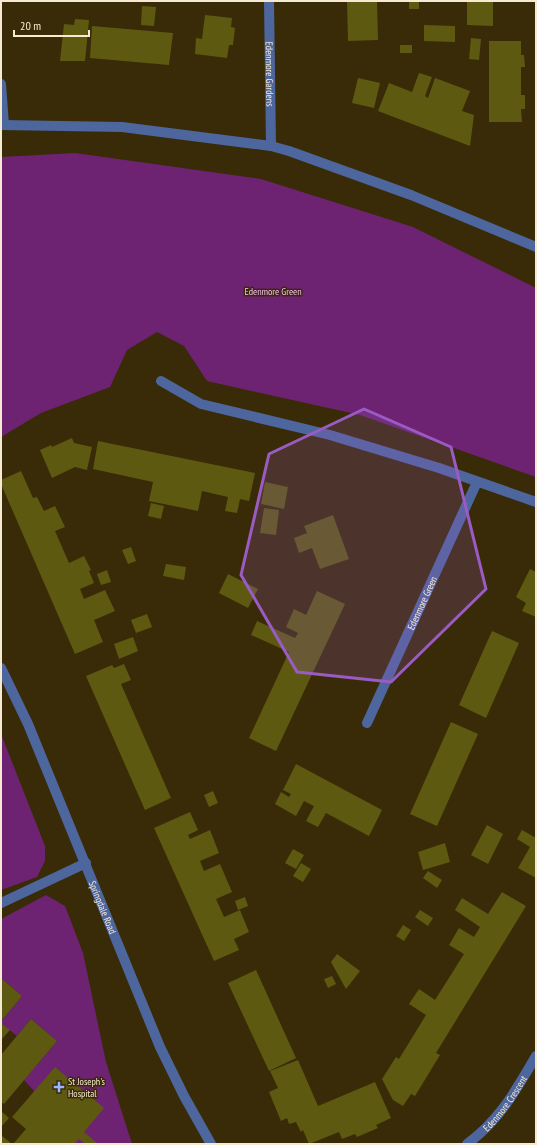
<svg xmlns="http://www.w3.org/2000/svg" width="537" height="1145" viewBox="0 0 537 1145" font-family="'PT Sans Narrow',sans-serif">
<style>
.green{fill:#6d2371}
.building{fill:#5d5911}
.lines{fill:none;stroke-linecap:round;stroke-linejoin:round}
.minor{stroke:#4e669e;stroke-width:10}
.marked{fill:#9a5cc4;fill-opacity:0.2;stroke:#9a5cc4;stroke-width:3;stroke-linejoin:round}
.poi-dot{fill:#97b6fd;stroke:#392b07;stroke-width:1.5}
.labels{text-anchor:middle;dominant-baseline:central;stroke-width:3;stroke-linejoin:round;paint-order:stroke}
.street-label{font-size:10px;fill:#f5ead2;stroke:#392b07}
.park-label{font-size:10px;fill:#fcbefd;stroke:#392b07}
.poi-label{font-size:10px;fill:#f5ead2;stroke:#392b07;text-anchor:start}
</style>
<rect width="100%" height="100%" fill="#392b07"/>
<path class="green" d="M75,153L261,179L413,227L536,288V477L360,415L207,381L184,346L157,332L127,350L110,387L41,413L1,437V157Z
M1,734L45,846V861L37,877L1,890Z
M46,895L65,906L83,953L106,1062L132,1144H21L29,1132L36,1093L24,1080L57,1041L31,1019L17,1036L1,1023V1018L3,1019L22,996L1,978V919Z"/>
<path class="building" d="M347,1H377L378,40L348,41Z
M409,1H419V9H409Z
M467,1H493V26L467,25Z
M142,6L156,7L154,26L141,25Z
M205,15L232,18L231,27L235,28L233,45H229L227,58L195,54L196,38L202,39Z
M75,19L89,20L85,61H60L64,24L74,25Z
M424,25L455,26V42L424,41Z
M92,26L173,33L169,65L90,58Z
M471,38L481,39L479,60L469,59Z
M489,41H521V55H524L525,67H521V95H525V109H521L522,122H489Z
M400,45H412V53H400Z
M419,73L432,77L425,96L428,98L435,78L470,91L462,111L474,115L470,146L378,111L389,83L412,92Z
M358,78L380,83L374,108L352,103Z
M72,438L74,443L92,447L87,470L75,467L52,478L40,450L51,445L52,447Z
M98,441L255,473L249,501L240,499L237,513L225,511L228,497L202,491L198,511L149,501L153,482L93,469Z
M21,471L33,498L37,497L44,511L55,506L65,527L55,531L69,563L84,556L91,570L89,571L94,583L80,589L84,599L105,590L115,611L94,620L103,642L75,654L1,484V480Z
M265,482L288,487L284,509L261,504Z
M151,503L164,506L161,519L148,516Z
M264,508L279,510L276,535L260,533Z
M333,515L349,559L320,569L312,548L299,553L294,538L307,533L304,526Z
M131,547L136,561L128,564L122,550Z
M166,564L186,567L184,580L163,576Z
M530,569L536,572V617L522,611L526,603L516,597Z
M107,570L111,582L101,585L97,574Z
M228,574L258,589L248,608L219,593Z
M317,591L345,604L276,751L249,738L289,652L251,635L257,621L295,638L298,633L286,627L294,609L306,615Z
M147,614L152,627L136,633L131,620Z
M492,631L519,643L486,718L459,705Z
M133,637L138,651L119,659L114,644Z
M124,664L131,680L121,684L171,798L145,810L86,676L112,665L114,668Z
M451,722L478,734L437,826L410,814Z
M296,764L382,810L369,836L326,813L318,827L306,821L314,806L304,801L296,816L275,804L281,792L289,797L291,794L283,790Z
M213,791L218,803L209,807L204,795Z
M190,812L198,830L188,835L190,839L210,830L219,853L200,861L204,871L220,864L232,892L216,899L224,917L240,910L249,932L234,939L239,950L214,961L154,828Z
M487,825L503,834L488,864L471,855Z
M522,830L536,838V878L518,868L530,847L517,839Z
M445,843L450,862L423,870L418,852Z
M293,849L304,855L296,869L285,863Z
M301,863L311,869L303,882L293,876Z
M428,871L442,880L437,888L423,878Z
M502,892L526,906L436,1053L440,1055L415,1096L411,1094L403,1106L393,1100L382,1079L396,1057L399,1059L426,1015L409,1004L419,989L435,1000L464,954L449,945L459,928L474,937L480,927L455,910L462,898L488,914Z
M245,897L248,906L238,910L235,901Z
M420,910L433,918L428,926L415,917Z
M403,925L411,930L404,941L396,936Z
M337,954L360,971L346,989L331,962Z
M256,970L296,1058L269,1071L228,983Z
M332,976L336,984L328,988L324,979Z
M1,978L22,996L3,1019L1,1018Z
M31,1019L57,1041L4,1104L1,1102V1055Z
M1,1023L10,1030L1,1040Z
M298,1060L318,1106L375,1082L391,1118L376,1125L378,1128L357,1137L355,1134L342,1139L339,1132L309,1144L303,1130L301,1132L296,1122L289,1124L287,1118L281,1121L269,1092L278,1088L270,1071Z
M55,1067L104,1108L84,1132L98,1144H85L79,1139L74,1144H13L26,1129L12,1117Z
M1,1111L9,1118L1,1127Z
M1,1135L12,1144H1Z"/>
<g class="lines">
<g class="minor">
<path id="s1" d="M269,1L271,146"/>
<path d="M1,84L4,125"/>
<path d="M1,125L122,127L271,146L289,151L411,195L536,247"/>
<path d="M161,381L201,404L330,435L439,468L536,502"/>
<path id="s2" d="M1,668L28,724L160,1047L184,1096L211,1144"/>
<path id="s3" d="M367,723L477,482"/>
<path d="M1,903L86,863"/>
<path id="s4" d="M467,1144C500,1120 516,1090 536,1056"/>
</g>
</g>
<path class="marked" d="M364,409L451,447L486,589L391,682L297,672L241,575L269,454Z"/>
<path class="poi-dot" d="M57 1081h4v4h4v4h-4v4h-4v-4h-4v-4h4z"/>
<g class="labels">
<g class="street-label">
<text stroke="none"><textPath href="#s1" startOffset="73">Edenmore Gardens</textPath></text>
<text stroke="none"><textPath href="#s3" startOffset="132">Edenmore Green</textPath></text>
<text stroke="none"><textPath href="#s2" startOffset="260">Springdale Road</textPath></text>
<text stroke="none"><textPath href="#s4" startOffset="56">Edenmore Crescent</textPath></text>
</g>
<g class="park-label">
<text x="273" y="291">Edenmore Green</text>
</g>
<g class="poi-label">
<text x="68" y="1081">St Joseph's<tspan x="68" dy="12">Hospital</tspan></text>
</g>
</g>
<rect width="537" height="1145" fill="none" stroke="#f5ead2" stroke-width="4"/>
<path d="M14 30v6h75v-6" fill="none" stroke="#f5ead2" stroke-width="2"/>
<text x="20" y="30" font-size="12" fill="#f5ead2" stroke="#392b07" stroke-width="3" paint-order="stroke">20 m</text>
</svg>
